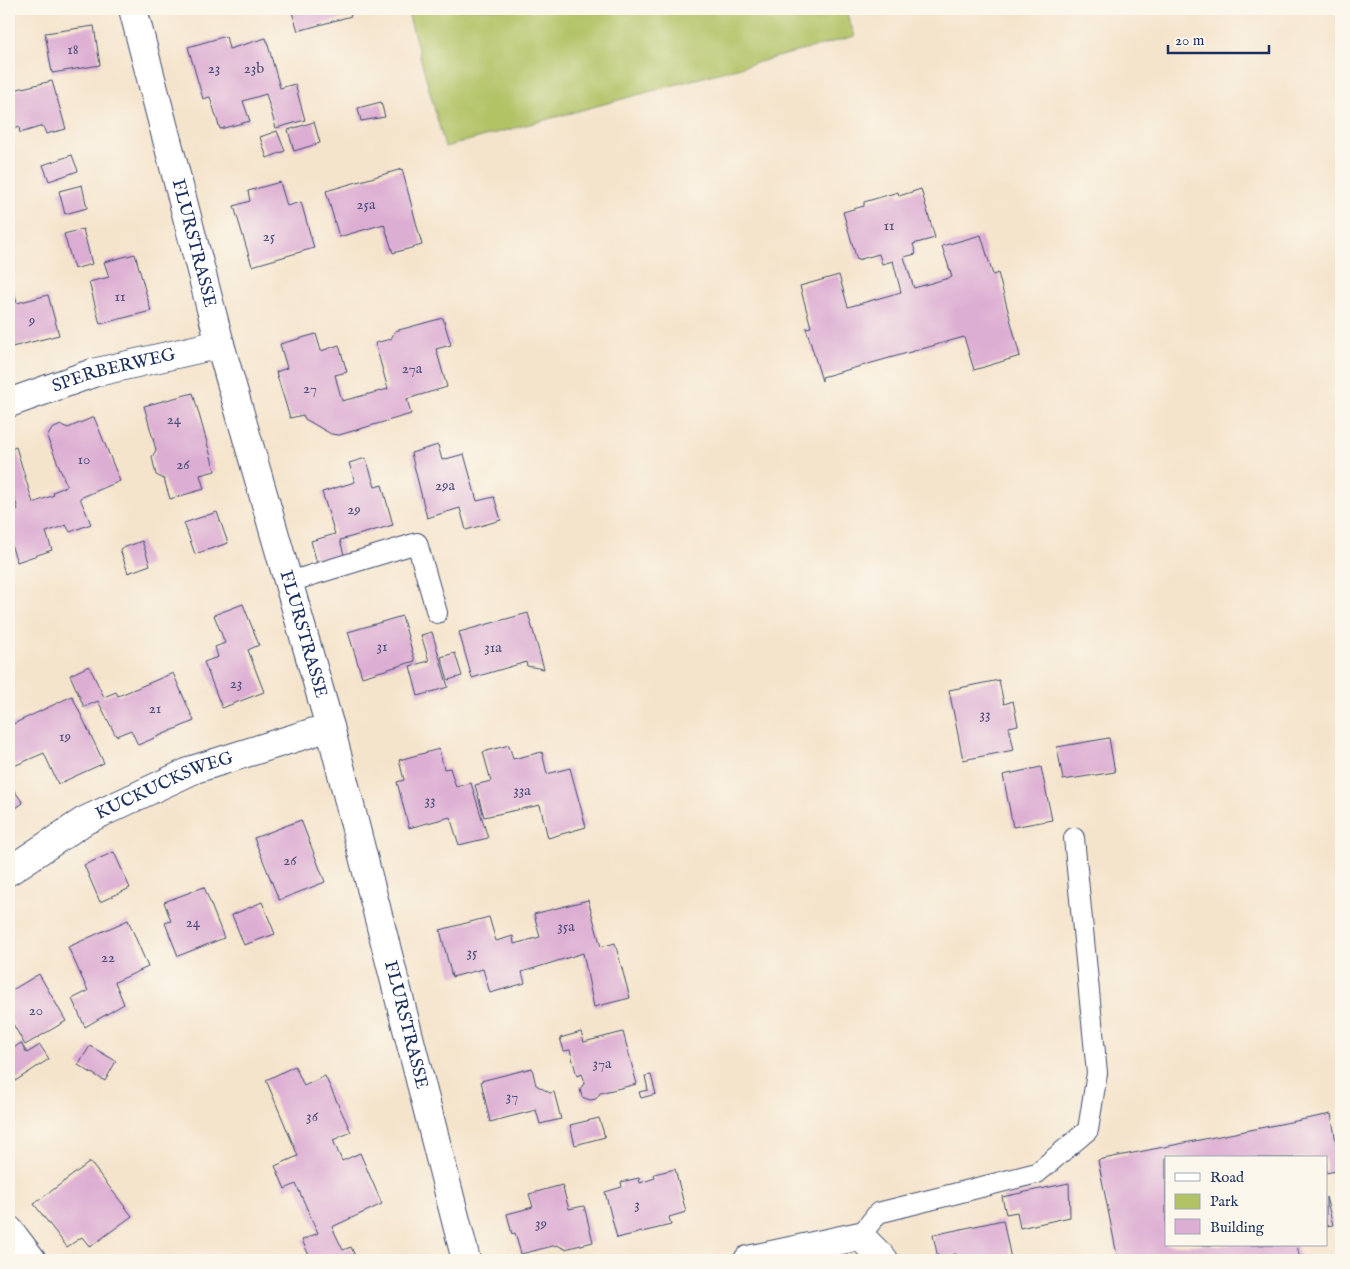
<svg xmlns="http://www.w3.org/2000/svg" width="1350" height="1269" viewBox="0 0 1350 1269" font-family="'IM FELL English',serif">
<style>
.green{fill:#b2c366;stroke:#667962}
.building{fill:#ddaed3}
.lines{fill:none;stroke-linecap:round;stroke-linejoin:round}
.service-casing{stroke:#3c4a6e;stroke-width:22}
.minor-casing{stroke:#3c4a6e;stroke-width:30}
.service{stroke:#fff;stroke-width:20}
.minor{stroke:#fff;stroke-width:28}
.labels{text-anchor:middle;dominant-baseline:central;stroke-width:5;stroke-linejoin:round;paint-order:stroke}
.number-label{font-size:15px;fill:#4c4f7b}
.street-label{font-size:18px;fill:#1b2f5e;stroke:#fbf7ec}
</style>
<rect width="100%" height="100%" fill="#fbf7ec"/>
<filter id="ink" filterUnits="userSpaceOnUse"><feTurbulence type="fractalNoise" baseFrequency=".02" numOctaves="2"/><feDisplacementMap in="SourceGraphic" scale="10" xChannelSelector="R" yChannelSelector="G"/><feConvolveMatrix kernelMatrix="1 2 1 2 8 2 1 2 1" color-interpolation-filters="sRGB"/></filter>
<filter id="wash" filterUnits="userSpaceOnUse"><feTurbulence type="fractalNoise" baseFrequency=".0096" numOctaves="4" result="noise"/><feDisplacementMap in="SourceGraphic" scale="20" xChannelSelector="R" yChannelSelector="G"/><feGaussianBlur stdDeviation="1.12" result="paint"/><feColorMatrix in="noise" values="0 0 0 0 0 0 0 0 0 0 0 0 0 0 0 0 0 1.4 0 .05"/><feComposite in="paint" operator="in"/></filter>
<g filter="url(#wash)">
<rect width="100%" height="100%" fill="#f5e4cc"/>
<path class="green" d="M407,9H845L855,36L445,147Z"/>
<g id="blocks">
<path class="building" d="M291,9H349L351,16L298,31Z
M94,26L100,65L52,73L45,33Z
M226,36L229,49L266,38L280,88L295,84L305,120L276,128L266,94L243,101L250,121L220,129L210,97L203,99L188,47Z
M52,81L66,129L46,134L43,126L20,133L19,127L9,130V91Z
M381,102L385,117L361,121L358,108Z
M314,122L320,143L294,151L288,130Z
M277,131L285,151L267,158L260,137Z
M72,155L78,171L49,181L43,165Z
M402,169L422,245L393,253L384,224L339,237L326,191Z
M280,182L287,206L301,202L314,248L252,266L234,206L250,201L248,191Z
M82,185L87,208L65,214L59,191Z
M921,189L935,238L913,244L916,254L904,257L914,288L952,277L942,246L981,235L993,275L998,273L1020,356L974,370L964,337L822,377V381L806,328L811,327L800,286L839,275L848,307L901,292L893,261L882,264L879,254L857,260L843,212L864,206V202L898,192L899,196Z
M83,229L92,264L74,269L64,234Z
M135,254L151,311L100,324L89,282L109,277L104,262Z
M9,276L17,303L48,295L59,335L12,347L9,336Z
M443,318L451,345L436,349L447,387L407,399L411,414L339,435L331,434L305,419L303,415L290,418L276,372L287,368L280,344L316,334L321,351L339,345L347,372L335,375L342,401L388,389L375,343L391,339L395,331Z
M193,393L215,471L200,475L204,489L170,499L164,479L156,475L152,457L156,450L144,406Z
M94,417L120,481L80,498L91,524L70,532L66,525L46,532L52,550L17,562L9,539V512L18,509L12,491L9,492V450L16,447L33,503L54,495L53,492L67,486L47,437L52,429L61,425L68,428Z
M438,445L442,460L464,454L477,501L494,497L501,520L466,530L460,508L427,518L411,453Z
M366,458L375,487L382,485L393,525L340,540L344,555L317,563L311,541L335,534L322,492L355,482L349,463Z
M217,512L228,543L195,554L184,523Z
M142,541L150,565L128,573L120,549Z
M243,604L259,645L248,650L264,692L222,708L204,662L218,657L215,647L225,643L214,615Z
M528,613L544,669L527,666L526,662L472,678L459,632Z
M402,616L415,661L362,677L348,632Z
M432,632L448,687L418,696L410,666L429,661L421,635Z
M455,653L462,676L448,680L441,657Z
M89,666L104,697L116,692L118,696L173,673L194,721L138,745L131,730L116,736L98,701L84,707L70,675Z
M999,680L1004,704L1013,701L1018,725L1009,727L1014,750L963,760L949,690Z
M72,696L104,763L58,784L44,753L14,766L9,755V726Z
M1109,738L1115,772L1063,780L1057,747Z
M509,745L513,759L542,752L547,774L570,768L586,827L548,838L540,805L484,817L475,785L491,781L483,752Z
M439,749L444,769L450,768L456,787L471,783L488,838L459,845L450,817L409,828L397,782L404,780L399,760Z
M1041,767L1052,820L1013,827L1003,775Z
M9,783L23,803L9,813Z
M301,820L325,882L279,900L254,838Z
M114,852L130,888L100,902L84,865Z
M204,887L224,938L178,956L165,923L171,921L164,902Z
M588,900L601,947L615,943L630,998L594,1007L583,953L522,972L525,983L490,993L483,969L452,977L440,930L489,917L496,941L513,936L514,944L540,937L534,914Z
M262,902L275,934L244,945L232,915Z
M128,920L148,967L115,982L124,1004L85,1027L72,999L88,991L68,947Z
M39,974L66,1021L25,1045L9,1017V992Z
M581,1032L584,1042L623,1032L637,1084L600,1093L596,1099L590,1100L582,1097L580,1089L585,1082L582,1074L577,1076L570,1050L564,1051L560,1038Z
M21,1043L27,1053L40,1045L49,1059L9,1085V1051Z
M90,1046L116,1061L105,1081L78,1065Z
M295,1066L304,1086L325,1076L351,1132L333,1140L342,1161L360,1153L382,1204L332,1227L343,1250L351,1247L357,1260H311L302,1240L318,1233L296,1184L285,1189L275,1166L298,1156L266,1080Z
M532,1068L536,1085L550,1093L554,1092L561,1119L540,1124L536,1110L490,1122L481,1081Z
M651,1075L656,1094L641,1098L639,1092L648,1090L645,1076Z
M1331,1114L1341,1170L1326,1173V1158H1166V1245H1297L1300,1260H1118L1098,1160Z
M599,1118L605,1137L575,1145L570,1125Z
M90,1162L132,1216L90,1247L82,1237L67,1247L34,1204Z
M675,1169L686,1212L669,1217L671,1225L617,1238L605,1192L622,1187L621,1182L639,1178L640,1183L655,1178L654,1174Z
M1069,1183L1070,1217L1020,1228L1017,1212L1006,1214L1002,1197Z
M562,1185L569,1209L584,1206L593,1242L565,1249L557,1245L521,1254L515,1233L512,1234L507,1214L533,1207L529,1194Z
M1326,1197L1333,1225L1326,1226Z
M1003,1220L1011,1259L1028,1255L1030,1260H957L956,1254L938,1258L933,1235Z"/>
</g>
</g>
<g filter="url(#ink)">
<use href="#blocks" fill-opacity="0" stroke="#3c4a6e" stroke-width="1"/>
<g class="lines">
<defs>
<path id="service" d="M289,582L417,543L437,613
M860,1236L878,1213L1037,1173L1088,1130L1097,1073L1074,838"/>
<g id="minor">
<path id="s1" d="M133,9L220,344L330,727L466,1260"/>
<path id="s2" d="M9,403L93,373L220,344"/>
<path id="s3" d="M9,871L84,821L195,769L330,727"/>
<path d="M9,1230L32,1260"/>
<path d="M748,1260L860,1236L884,1260"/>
</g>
</defs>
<use href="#service" class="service-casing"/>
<use href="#minor" class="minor-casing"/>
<use href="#service" class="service"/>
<use href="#minor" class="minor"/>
</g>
</g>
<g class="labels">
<g class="number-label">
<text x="73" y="49">18</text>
<text x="214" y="68">23</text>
<text x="254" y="68">23b</text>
<text x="366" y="204">25a</text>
<text x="889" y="225">11</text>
<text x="269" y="236">25</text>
<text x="120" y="296">11</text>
<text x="32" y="320">9</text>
<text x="412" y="368">27a</text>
<text x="310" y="388">27</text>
<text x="174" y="419">24</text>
<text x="84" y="459">10</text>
<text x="183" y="464">26</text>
<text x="445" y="485">29a</text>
<text x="354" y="509">29</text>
<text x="382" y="646">31</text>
<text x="493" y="647">31a</text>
<text x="236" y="683">23</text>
<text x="155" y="708">21</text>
<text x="985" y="714">33</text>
<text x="65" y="736">19</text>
<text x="522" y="790">33a</text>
<text x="430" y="800">33</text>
<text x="290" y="860">26</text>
<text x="193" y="922">24</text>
<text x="566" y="926">35a</text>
<text x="472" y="952">35</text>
<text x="108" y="957">22</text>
<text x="36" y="1010">20</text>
<text x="602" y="1063">37a</text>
<text x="512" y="1096">37</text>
<text x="312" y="1116">36</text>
<text x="637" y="1204">3</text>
<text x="541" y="1223">39</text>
</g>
<g class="street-label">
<text stroke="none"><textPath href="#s1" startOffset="242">FLURSTRASSE</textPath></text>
<text stroke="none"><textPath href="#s2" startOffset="110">SPERBERWEG</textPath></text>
<text stroke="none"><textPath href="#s1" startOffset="648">FLURSTRASSE</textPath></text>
<text stroke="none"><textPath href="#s3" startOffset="178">KUCKUCKSWEG</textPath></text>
<text stroke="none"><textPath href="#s1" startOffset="1052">FLURSTRASSE</textPath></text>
</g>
</g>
<rect width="1350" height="1269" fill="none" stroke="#fbf7ec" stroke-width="30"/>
<rect x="1165" y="1156" width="162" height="90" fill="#fbf7ec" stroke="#a1a7b3"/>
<rect x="1175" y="1173" width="25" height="8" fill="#ffffff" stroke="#a1a7b3"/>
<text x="1210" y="1182" font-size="15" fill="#1b2f5e">Road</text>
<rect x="1175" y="1194" width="25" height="15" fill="#b2c366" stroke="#a1a7b3"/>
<text x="1210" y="1206" font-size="15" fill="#1b2f5e">Park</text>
<rect x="1175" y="1219" width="25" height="15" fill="#ddaed3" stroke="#a1a7b3"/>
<text x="1210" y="1232" font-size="15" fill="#1b2f5e">Building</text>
<path d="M1168 45v8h101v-8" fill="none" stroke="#1b2f5e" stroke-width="2.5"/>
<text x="1175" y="45" font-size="15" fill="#1b2f5e" stroke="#fbf7ec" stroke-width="4" paint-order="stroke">20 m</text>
</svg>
